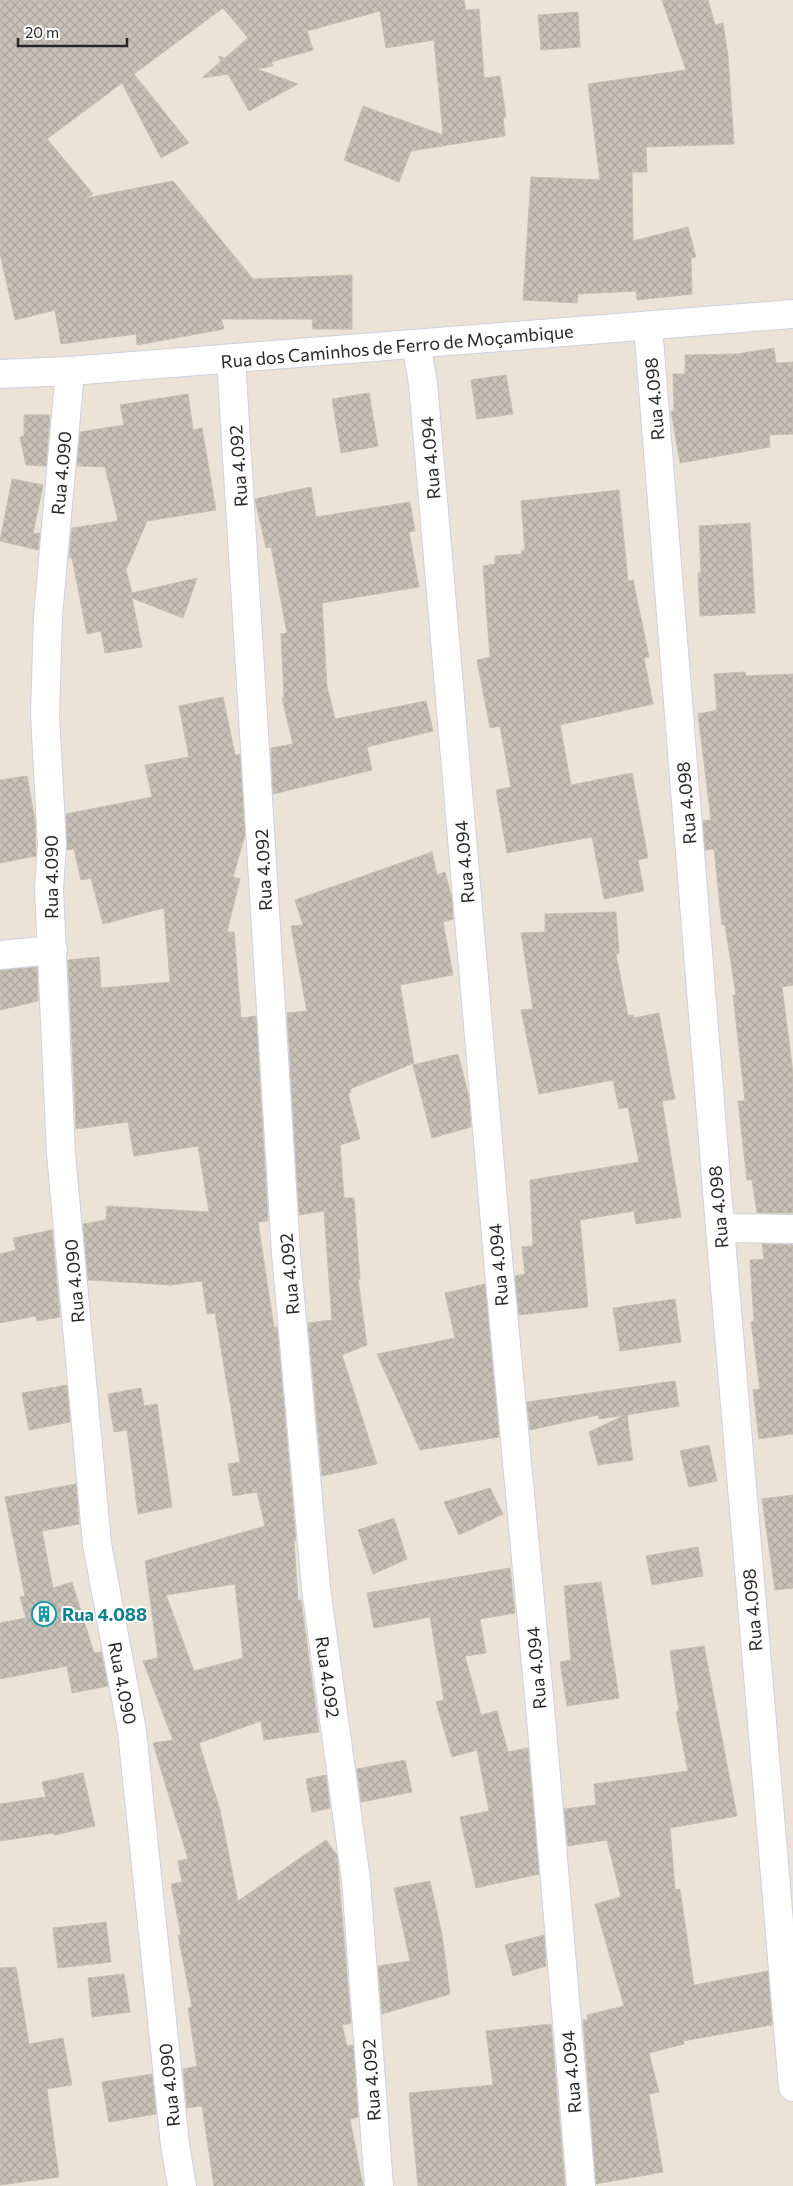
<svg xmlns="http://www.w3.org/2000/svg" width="793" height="2186" viewBox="0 0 793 2186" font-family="Commissioner,sans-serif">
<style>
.building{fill:url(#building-cross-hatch);stroke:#c7bfb0;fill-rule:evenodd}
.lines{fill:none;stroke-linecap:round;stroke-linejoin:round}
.minor-casing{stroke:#ccd0e3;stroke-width:30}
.tertiary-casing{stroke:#ccd0e3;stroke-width:30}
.minor{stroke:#fff;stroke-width:28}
.tertiary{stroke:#fff;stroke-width:28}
.labels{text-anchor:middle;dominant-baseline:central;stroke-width:4;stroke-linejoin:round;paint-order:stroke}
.street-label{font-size:18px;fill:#272727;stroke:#fff}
.culture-label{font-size:18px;font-weight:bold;fill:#0d838f;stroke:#fff;text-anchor:start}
</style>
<defs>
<pattern id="building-cross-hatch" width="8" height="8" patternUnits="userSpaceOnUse" patternTransform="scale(1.25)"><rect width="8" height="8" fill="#c7c0b7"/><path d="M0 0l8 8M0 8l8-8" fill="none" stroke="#aba59d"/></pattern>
</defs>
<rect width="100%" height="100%" fill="#ece3d6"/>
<path class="building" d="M0,0H464L466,10L479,9L484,78L500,76L506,117L503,118L505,136L411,151L399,182L344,160L363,106L443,135L434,40L386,48L380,11L307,31L313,50L271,62L273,66L257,69L298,84L249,111L228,74L202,78L221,61L218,56L225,58L248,38L223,8L134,74L189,143L161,158L122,83L47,139L93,194L86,198L173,181L253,279L352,275V329H313L312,319H221L224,329L137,345L136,334L61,344L55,310L15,320L0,254Z
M662,0H708L715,25L723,23L728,56L734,144L646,147L647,172H632L633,241L688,227L696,257L691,258L692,294L637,300L636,291L578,294L577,303L523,300L531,177L600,180L588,84L686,70Z
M578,12L580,47L541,50L538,15Z
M774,348L776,363L793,362V434L769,435L770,447L680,463L671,411H674L673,374H685V355L737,354Z
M506,375L513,414L477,419L471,380Z
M369,393L378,446L341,453L332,399Z
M188,394L193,430L202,428L216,510L147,521L126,570L132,593L197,578L183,618L132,598L142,647L105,653L101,631L87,634L72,558H69L72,528L118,521L105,467L77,466L80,432L124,425L120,405Z
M24,415H50L46,466L26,465L20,437L24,436Z
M12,479L43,485L33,534L40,533L38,550L0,541Z
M311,487L316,517L410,502L415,531L409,532L419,587L322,603L327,686L335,719L426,701L433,731L367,747L372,770L273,794L271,748L293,744L282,698L284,697L281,634L287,633L271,547L266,548L255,499Z
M619,490L628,581L633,580L649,657L644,658L653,704L560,725L571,785L632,773L648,858L638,860L644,891L604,899L592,837L507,853L496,790L511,787L500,726L490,728L477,660L490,657L483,566L495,564V556L522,554L521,551L525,550L521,501Z
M750,523L755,613L700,616L698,573L701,572L699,526Z
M745,672L746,676L793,674V985L782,987L793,1073V1213H757L752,1180H747L738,1101H745L733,995H736L725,925H722L714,849L705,850L703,821L711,820L698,714L717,710L714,674Z
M223,697L235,755L240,754L245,835L233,877L240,879L227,932H234L241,1018L256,1016L268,1221L258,1222L274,1328L277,1327L296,1541H294L298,1600H301L319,1732L264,1740L261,1721L199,1743L220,1810L238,1901L326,1840L337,1855L351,2023L342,2025L347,2046L353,2045L358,2117L350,2119L363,2186H214L202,2106L187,2108L183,2069L197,2066L188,2008L192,2007L178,1935H181L171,1884L182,1882L178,1861L188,1859L153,1743L173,1740L143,1661L158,1658L145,1561L265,1526L257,1492L233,1496L228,1464L240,1462L215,1313L207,1314L202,1281L171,1285L88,1280L83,1224L106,1220L107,1206L209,1212L198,1146L134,1156L128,1122L76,1129L68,960L99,957L101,988L170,982L164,908L103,924L91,878L81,880L74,849L67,850L66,814L152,797L145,765L189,757L179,706ZM235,1584L243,1658L194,1671L166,1595Z
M27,776L35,820L36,856L0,863V780Z
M432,852L437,875L445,872L452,899L453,919L443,922L453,975L400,985L414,1063L350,1089L351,1093H348L360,1139L340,1145L344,1198H354L360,1279H358L367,1345L342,1355L377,1464L322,1476L308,1323L332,1320L324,1211L299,1215L287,1013L307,1011L291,926L303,925L295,900Z
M616,912L619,953L616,954L628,1016L633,1015L634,1018L659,1013L675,1099L662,1101L681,1217L636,1224L634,1211L580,1220L588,1307L519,1315L515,1276L525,1274L522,1247L533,1246L530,1180L639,1162L628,1107L619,1109L613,1080L539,1094L521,1010L533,1009L521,933L545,932V914Z
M37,967L38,1001L0,1010V970Z
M458,1054L469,1098L471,1127L432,1138L413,1065Z
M52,1230L60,1317L37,1321L36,1316L0,1323V1254L16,1250L13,1238Z
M762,1244L793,1245V1434L759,1439L753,1390L760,1389L751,1322L754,1321L750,1260L764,1259Z
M485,1284L499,1437L420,1450L377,1354L455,1338L445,1293Z
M675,1299L681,1342L620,1351L613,1308Z
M675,1381L679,1406L627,1415L633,1460L598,1465L589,1432L625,1415L599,1419L598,1415L530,1430L527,1402Z
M67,1385L70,1422L29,1430L22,1393Z
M141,1388L144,1406L157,1404L172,1507L138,1514L127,1430L114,1432L108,1394Z
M709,1445L717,1481L689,1487L680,1451Z
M76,1484L79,1524L42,1531L53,1588L72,1582L94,1653L101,1652L108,1686L72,1693L67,1666L0,1679V1623L26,1618L20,1597L25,1596L5,1497Z
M490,1488L503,1514L459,1535L444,1502Z
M793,1495V1588L775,1590L762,1499Z
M394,1518L407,1559L373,1574L358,1530Z
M698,1547L703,1576L652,1585L646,1556Z
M510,1568L515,1613L480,1619L486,1653L465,1656L481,1715L497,1711L508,1752L528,1748L539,1874L476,1888L460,1817L489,1811L477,1750L452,1757L436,1702L444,1700L430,1617L374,1628L367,1593Z
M601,1582L619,1698L567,1706L560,1662L571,1660L564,1586Z
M704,1646L737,1816L670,1828L675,1890L680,1889L694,1985L768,1971L772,2025L683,2041L684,2044L649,2053L659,2092L649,2094L663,2172L596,2184L583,2020H588L587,2015L624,2006L595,1904L621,1897L607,1840L568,1846L564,1809L596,1805L594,1784L688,1771L676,1712L679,1711L670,1651Z
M405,1760L412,1792L361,1802L357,1769Z
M83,1773L95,1826L54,1835V1833L0,1841V1804L46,1797L42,1782Z
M326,1775L330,1808L312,1812L306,1779Z
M430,1881L442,1935L450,1994L382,2014L378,1966L410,1961L394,1888Z
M106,1922L111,1962L58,1968L53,1928Z
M544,1935L546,1966L513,1976L505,1945Z
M16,1967L29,2044L63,2038L72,2085L47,2089L59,2177L0,2185V1968Z
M124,1974L130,2012L92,2017L88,1978Z
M551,2024L565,2186H418L409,2093L493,2085L486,2031Z
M152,2074L156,2114L109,2122L102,2082Z"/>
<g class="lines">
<defs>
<path id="minor" d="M648,326L720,1228L793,2087
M416,344L423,383L499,1270L541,1718L581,2186
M231,359L286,1253L316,1588L356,1880L379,2186
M70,371L48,616L45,714L52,845L49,889L61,1154L97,1544L132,1731L175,2145L182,2186
M0,955L53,950
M720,1228L793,1229"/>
<path id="tertiary" d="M0,374L70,371L793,314"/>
</defs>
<use href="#minor" class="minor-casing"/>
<use href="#tertiary" class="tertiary-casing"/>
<use href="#minor" class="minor"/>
<use href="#tertiary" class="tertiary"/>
</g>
<defs>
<symbol id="building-ring" viewBox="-11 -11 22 22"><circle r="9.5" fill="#fff" stroke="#0f9aa8" stroke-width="1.5"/><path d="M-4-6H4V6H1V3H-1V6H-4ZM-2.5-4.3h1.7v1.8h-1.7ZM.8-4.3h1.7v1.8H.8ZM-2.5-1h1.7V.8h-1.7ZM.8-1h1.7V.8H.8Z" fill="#0f9aa8"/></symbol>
</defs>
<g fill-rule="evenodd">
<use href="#building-ring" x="30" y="1600" width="28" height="28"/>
</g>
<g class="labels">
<g class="street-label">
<text transform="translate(397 346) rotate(-5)">Rua dos Caminhos de Ferro de Moçambique</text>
<text transform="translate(654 399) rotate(-95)">Rua 4.098</text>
<text transform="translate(430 458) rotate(-95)">Rua 4.094</text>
<text transform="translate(238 466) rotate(-94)">Rua 4.092</text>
<text transform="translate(61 473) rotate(-85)">Rua 4.090</text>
<text transform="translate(686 803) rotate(-95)">Rua 4.098</text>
<text transform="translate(464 862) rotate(-95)">Rua 4.094</text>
<text transform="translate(263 870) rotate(-93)">Rua 4.092</text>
<text transform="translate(51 877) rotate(-90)">Rua 4.090</text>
<text transform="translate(718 1207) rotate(-95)">Rua 4.098</text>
<text transform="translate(498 1265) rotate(-95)">Rua 4.094</text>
<text transform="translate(289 1274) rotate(-95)">Rua 4.092</text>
<text transform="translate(74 1281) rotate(-95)">Rua 4.090</text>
<text transform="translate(752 1610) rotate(-95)">Rua 4.098</text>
<text transform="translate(536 1668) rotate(-95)">Rua 4.094</text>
<text transform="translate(328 1677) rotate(82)">Rua 4.092</text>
<text transform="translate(123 1683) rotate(79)">Rua 4.090</text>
<text transform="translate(571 2072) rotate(-95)">Rua 4.094</text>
<text transform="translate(371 2080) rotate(-94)">Rua 4.092</text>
<text transform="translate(169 2085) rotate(-96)">Rua 4.090</text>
</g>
<g class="culture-label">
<text x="62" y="1614">Rua 4.088</text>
</g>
</g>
<path d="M18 38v8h109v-8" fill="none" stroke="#272727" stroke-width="2.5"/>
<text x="25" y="38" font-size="15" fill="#272727" stroke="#ffffff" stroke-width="4" paint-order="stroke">20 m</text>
</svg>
